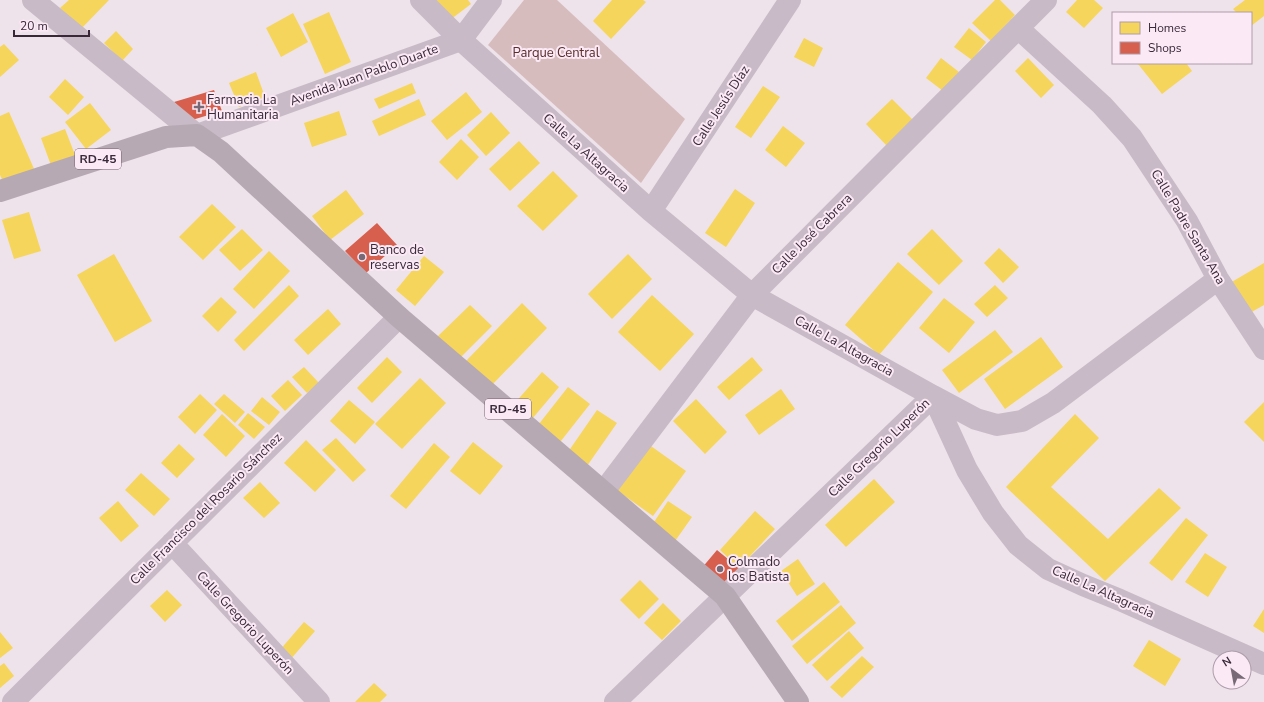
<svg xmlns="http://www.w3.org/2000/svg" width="1264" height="702" viewBox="0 0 1264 702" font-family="'Nunito Sans',sans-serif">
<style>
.green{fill:#d7bcbe}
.homes{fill:#f6d55c}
.shops{fill:#d6604d}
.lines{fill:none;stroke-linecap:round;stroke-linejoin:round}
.minor{stroke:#c8bac6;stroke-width:22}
.major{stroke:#b7a9b4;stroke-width:22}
.poi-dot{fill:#786977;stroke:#fbe9f6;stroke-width:1.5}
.labels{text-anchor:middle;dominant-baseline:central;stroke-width:4;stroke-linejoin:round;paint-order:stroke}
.shield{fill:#fbe9f6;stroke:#736271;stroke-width:1}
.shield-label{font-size:12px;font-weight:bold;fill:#392838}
.park-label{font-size:13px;fill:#592d2a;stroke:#fbe9f6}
.street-label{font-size:13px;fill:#392838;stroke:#fbe9f6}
.poi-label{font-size:13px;fill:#392838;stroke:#fbe9f6;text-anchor:start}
</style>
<rect width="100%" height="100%" fill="#eee2eb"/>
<path class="green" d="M524,0H557L685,119L641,183L488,45Z"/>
<path class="homes" d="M69,0H109L81,29L60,8Z
M429,0H468L471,4L446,23Z
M612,0H643L646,2L611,39L593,21Z
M995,0H1000L1015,15L991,41L972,23Z
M1077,0H1094L1103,8L1084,28L1066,12Z
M1245,0H1264V16L1251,26V13H1237L1233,9Z
M329,12L351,62L325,74L303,24Z
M293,13L308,42L281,57L266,28Z
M969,28L986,42L972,60L954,47Z
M116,31L133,49L122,61L104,43Z
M804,38L823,48L814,67L794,57Z
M4,44L19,60L0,77V47Z
M941,58L959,72L943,91L926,78Z
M1028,58L1054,85L1041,98L1015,71Z
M1140,63H1186L1192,71L1162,94L1138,64Z
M256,72L265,97L239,107L229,83Z
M65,79L84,97L68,115L49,97Z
M412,83L416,93L379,109L374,99Z
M763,86L780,97L751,138L735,127Z
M466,92L482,112L447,140L431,121Z
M419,99L426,115L379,136L372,121Z
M892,99L913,120L887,146L866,124Z
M90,103L111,130L86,149L65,122Z
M339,111L347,135L312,147L304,123Z
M9,112L35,171L4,184L0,175V116Z
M491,112L510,133L486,156L467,135Z
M783,126L805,143L786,167L765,150Z
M65,129L77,160L52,168L41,138Z
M461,139L479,157L457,180L439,162Z
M519,141L540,163L510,191L489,169Z
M553,171L578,196L543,231L517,206Z
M735,189L755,203L726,247L705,233Z
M346,190L364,214L330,240L312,216Z
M212,204L236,227L203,260L179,237Z
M29,212L41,251L14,259L2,220Z
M242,229L263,250L240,271L219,250Z
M932,229L963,261L939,285L907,254Z
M999,248L1019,267L1003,283L984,263Z
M269,251L290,271L254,309L233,289Z
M114,254L152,321L115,342L77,275Z
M628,254L652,279L612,319L588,294Z
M424,256L444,272L415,306L396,290Z
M898,262L933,292L879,355L845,325Z
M1264,263V305L1248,314L1230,283Z
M289,285L299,296L244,351L234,340Z
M995,285L1008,298L987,317L974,304Z
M652,295L694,334L660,371L618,332Z
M221,297L237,312L218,332L202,316Z
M944,298L975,322L949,353L919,328Z
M522,303L547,328L491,386L466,361Z
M470,305L492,326L459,359L437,337Z
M328,309L341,324L308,355L294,340Z
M995,330L1013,352L959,393L942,370Z
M1041,337L1063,367L1005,409L984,379Z
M387,357L402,372L372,403L357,388Z
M752,357L763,370L729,400L717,387Z
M304,367L319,383L307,393L292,377Z
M542,372L559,387L532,419L514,404Z
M420,378L446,403L402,449L375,424Z
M288,380L302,395L285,411L271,396Z
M568,387L590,404L557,446L535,429Z
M781,389L795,409L759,435L745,415Z
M200,394L217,410L195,434L178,417Z
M224,394L245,412L235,423L214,404Z
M262,397L280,412L269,425L251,411Z
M696,399L727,432L705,454L673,421Z
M349,400L375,422L355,444L330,421Z
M1264,402V442L1244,422Z
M597,410L617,423L587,466L568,452Z
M248,413L265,427L254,439L238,425Z
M222,414L245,436L226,457L203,435Z
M1075,414L1099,438L1051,487L1108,539L1159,488L1181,508L1105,581L1006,487Z
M336,438L366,470L353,482L322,450Z
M306,440L336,470L315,492L284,463Z
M473,442L503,466L480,495L450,471Z
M434,443L450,457L406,509L390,496Z
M179,444L195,459L177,478L161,463Z
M648,444L686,471L653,516L615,489Z
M141,473L170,499L154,516L125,490Z
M874,479L895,502L846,547L825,525Z
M260,482L280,503L264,518L243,498Z
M118,501L139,526L121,542L99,518Z
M668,501L692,517L673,544L650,528Z
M755,511L775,529L739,568L720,550Z
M1186,518L1208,535L1172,581L1149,563Z
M1205,553L1227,567L1208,597L1185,582Z
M798,559L815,584L797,596L781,571Z
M640,580L659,599L639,619L620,600Z
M824,582L840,602L792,641L776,621Z
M167,590L182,605L165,622L150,606Z
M663,603L681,621L662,640L644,623Z
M841,605L856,623L807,664L792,646Z
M1264,609V633L1253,626Z
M304,622L315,631L290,660L279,651Z
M849,631L864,648L827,681L812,665Z
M0,632L13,648L0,658Z
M1149,640L1181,659L1165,686L1133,666Z
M862,656L874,667L842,698L830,687Z
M4,663L14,676L0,688V666Z
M374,683L387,695L380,702H355Z"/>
<path class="shops" d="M214,90L222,111L192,120L174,102Z
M377,223L397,245L366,273L345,251Z
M717,550L740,569L723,589L701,569Z"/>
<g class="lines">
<path class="minor" d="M33,0L197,135L461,40L491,0
M421,0L461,40L651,211L752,295L933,396L967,470L993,513L1018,545L1048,569L1083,585L1120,600L1264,664
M1018,28L1102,105L1132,138L1187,221L1218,279L1264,349
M651,211L790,0
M604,491L752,295L1046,0
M172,543L319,702
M13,702L399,317
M615,702L933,396L976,419L997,425L1022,421L1053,403L1218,279"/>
<path class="major" d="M0,191L166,137L197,135L221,152L399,317L725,596L798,702"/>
</g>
<g class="poi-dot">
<path d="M197 101h4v4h4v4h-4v4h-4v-4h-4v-4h4z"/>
<circle cx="362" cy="257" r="4"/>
<circle cx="720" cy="569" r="4"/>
</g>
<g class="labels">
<g class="shield">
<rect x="75" y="149" width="46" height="20" rx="3"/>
<rect x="485" y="399" width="46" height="20" rx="3"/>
</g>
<g class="shield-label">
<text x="98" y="159">RD-45</text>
<text x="508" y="409">RD-45</text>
</g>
<g class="park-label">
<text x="556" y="53">Parque Central</text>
</g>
<g class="street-label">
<text transform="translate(364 75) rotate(-20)">Avenida Juan Pablo Duarte</text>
<text transform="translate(721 106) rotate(-57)">Calle Jesús Díaz</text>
<text transform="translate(586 153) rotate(42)">Calle La Altagracia</text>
<text transform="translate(1188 227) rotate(59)">Calle Padre Santa Ana</text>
<text transform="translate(812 234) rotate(-45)">Calle José Cabrera</text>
<text transform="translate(844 346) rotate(29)">Calle La Altagracia</text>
<text transform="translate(879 448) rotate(-44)">Calle Gregorio Luperón</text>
<text transform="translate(206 509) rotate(-45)">Calle Francisco del Rosario Sánchez</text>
<text transform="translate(1103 592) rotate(24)">Calle La Altagracia</text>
<text transform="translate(245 623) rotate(47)">Calle Gregorio Luperón</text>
</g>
<g class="poi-label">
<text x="207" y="100">Farmacia La<tspan x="207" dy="15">Humanitaria</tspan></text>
<text x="370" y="250">Banco de<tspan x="370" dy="15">reservas</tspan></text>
<text x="728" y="562">Colmado<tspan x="728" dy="15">los Batista</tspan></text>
</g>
</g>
<rect x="1112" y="12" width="140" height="52" fill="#fbe9f6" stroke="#ad9caa"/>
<rect x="1120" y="22" width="20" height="12" fill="#f6d55c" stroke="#ad9caa"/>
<text x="1148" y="32" font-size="12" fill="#392838">Homes</text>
<rect x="1120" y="42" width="20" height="12" fill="#d6604d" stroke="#ad9caa"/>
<text x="1148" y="52" font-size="12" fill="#392838">Shops</text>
<g transform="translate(1232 670) rotate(328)"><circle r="19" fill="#fbe9f6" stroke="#ad9caa"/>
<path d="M0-3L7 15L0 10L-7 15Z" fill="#786977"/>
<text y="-6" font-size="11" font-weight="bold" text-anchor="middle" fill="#392838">N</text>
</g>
<path d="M14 30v6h75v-6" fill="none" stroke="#392838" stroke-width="2"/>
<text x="20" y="30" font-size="12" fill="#392838" stroke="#fbe9f6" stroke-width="3" paint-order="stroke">20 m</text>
</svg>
